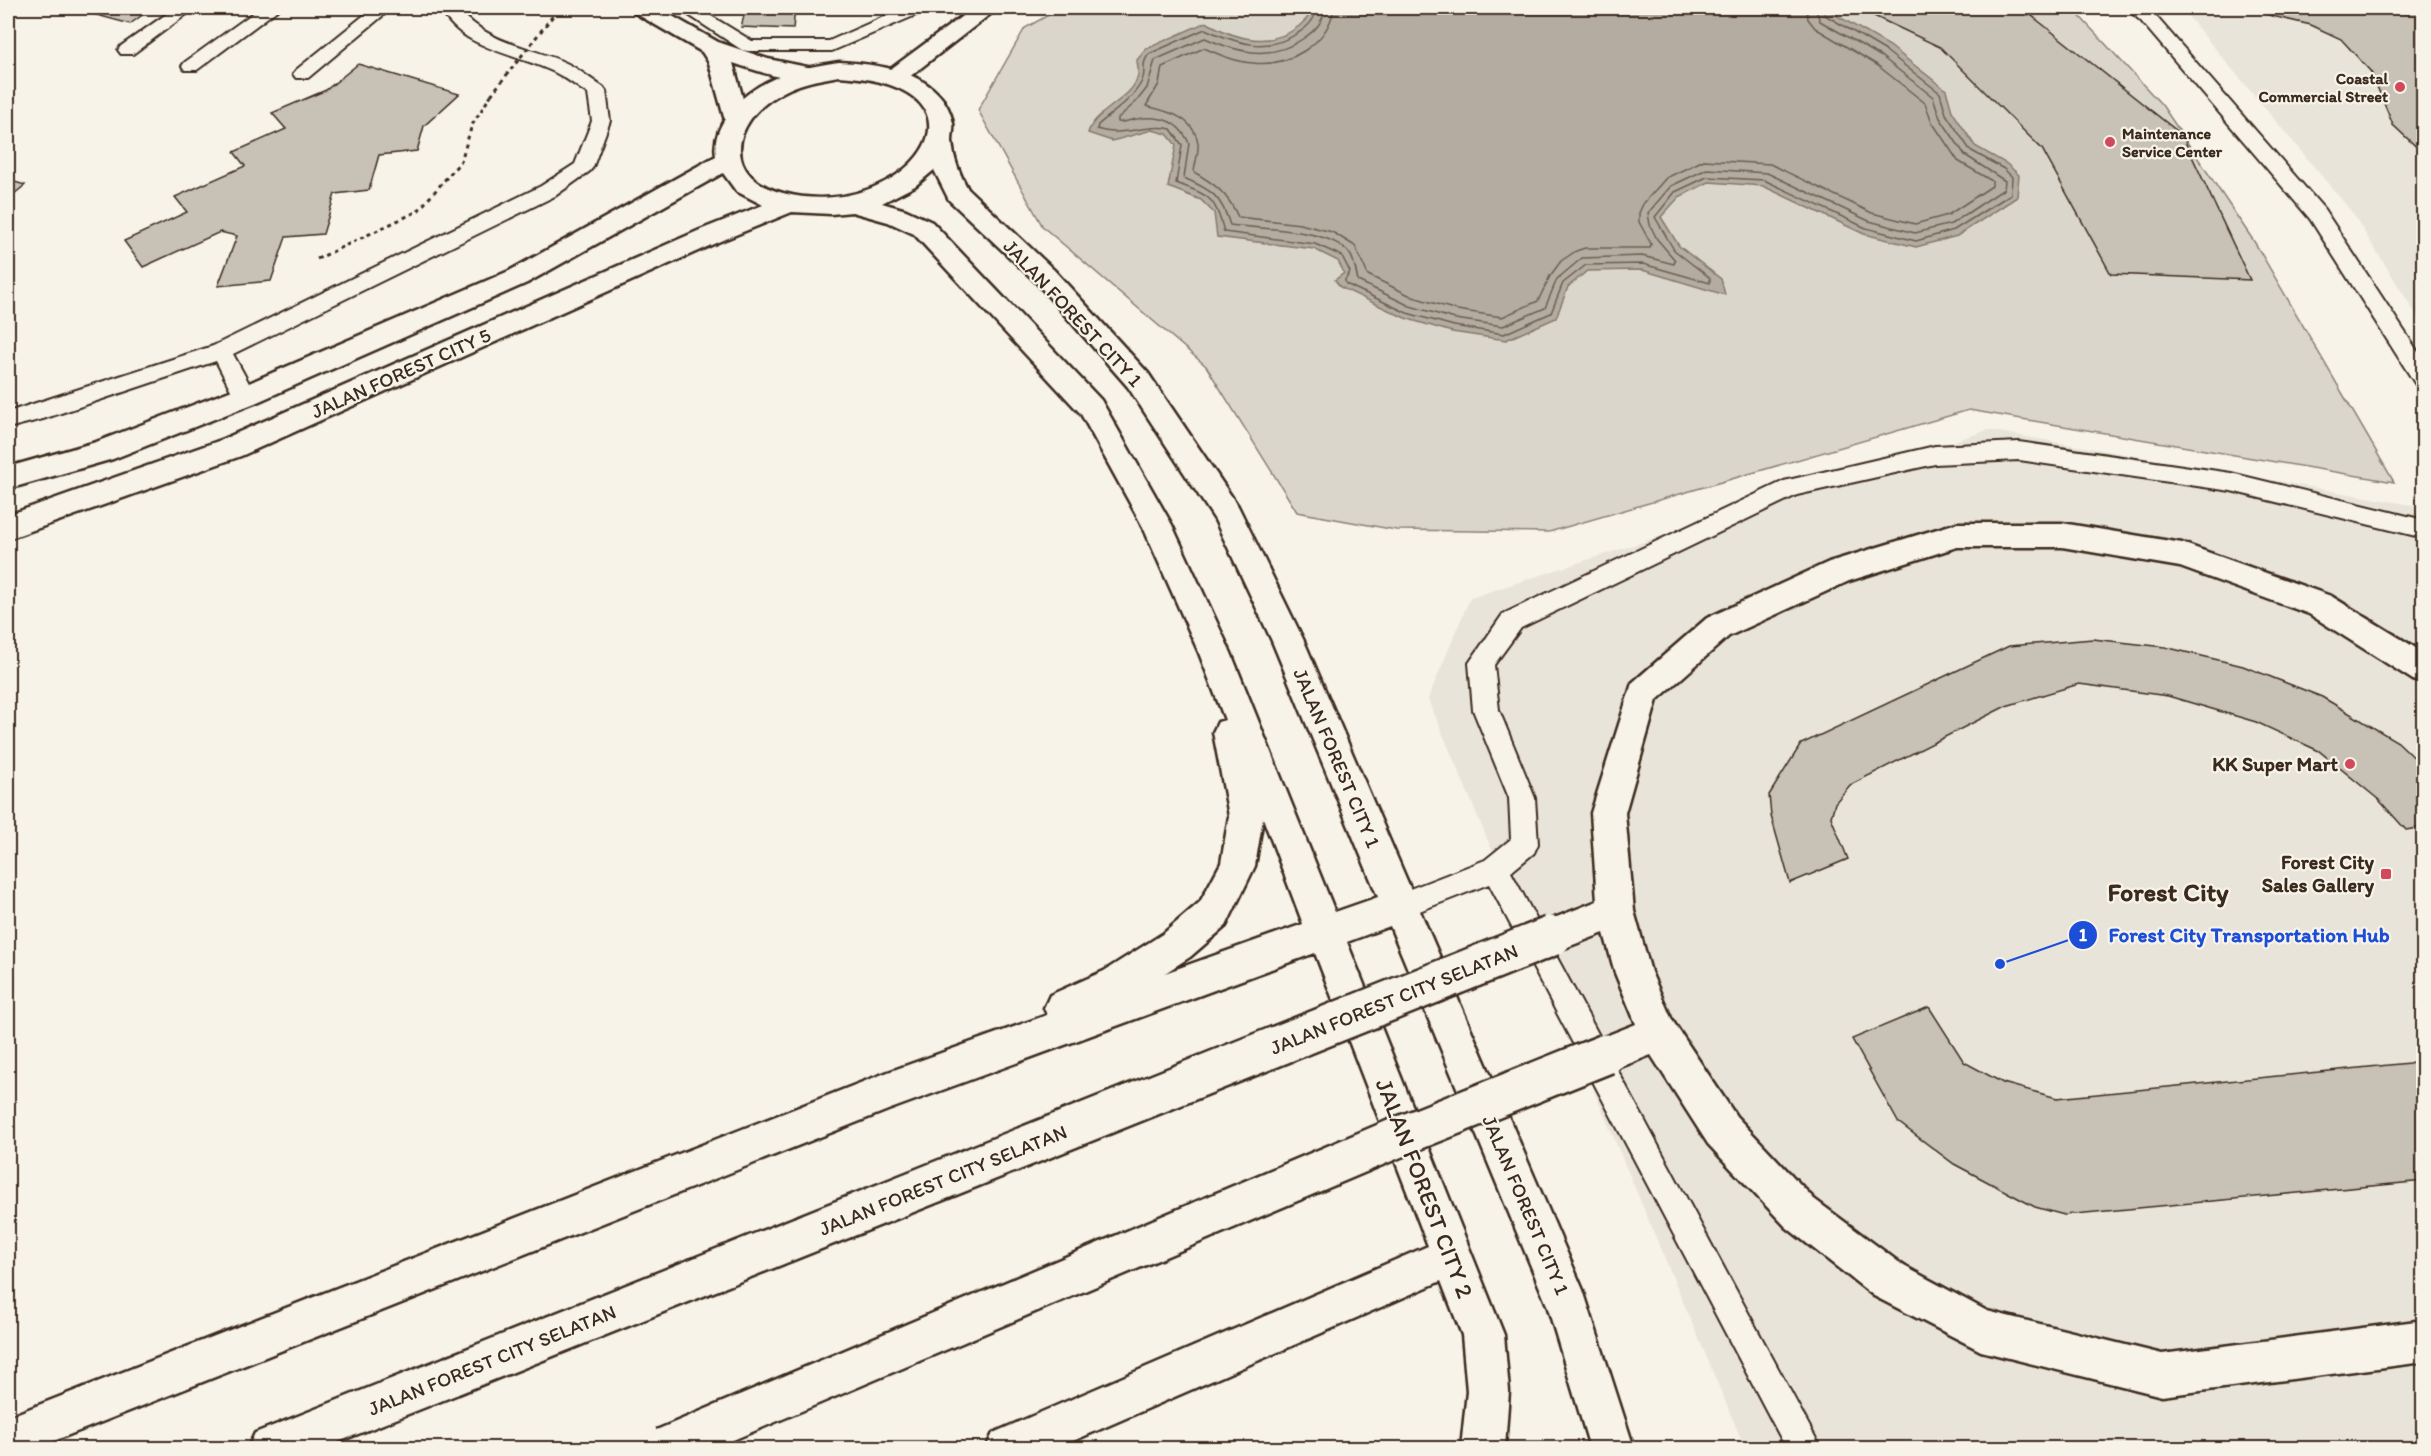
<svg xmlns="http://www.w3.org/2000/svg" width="2431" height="1456" viewBox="0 0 2431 1456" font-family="Itim,sans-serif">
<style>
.built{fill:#e9e4d9}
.green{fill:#dbd6cb;stroke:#8b8074;stroke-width:1.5}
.water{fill:#b4aca0;stroke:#84786c;stroke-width:1.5}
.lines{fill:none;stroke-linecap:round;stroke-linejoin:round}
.shore{stroke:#6b5e52;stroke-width:1.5}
.building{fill:#c8c1b6;stroke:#3b2a1e;stroke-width:1.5}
.lane-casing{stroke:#3b2a1e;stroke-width:4}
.street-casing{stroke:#3b2a1e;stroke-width:5}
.secondary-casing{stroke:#3b2a1e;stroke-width:5}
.path{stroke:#3b2a1e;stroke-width:3;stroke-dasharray:4 4;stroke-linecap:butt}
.lane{fill:#f7f3e8;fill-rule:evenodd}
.street{fill:#f7f3e8;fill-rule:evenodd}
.secondary{fill:#f7f3e8;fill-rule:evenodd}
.street-bridge-casing{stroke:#3b2a1e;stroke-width:44;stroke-linecap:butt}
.path-bridge{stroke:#3b2a1e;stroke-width:3;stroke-dasharray:4 4;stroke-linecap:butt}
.street-bridge{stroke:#f7f3e8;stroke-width:39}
.poi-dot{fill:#d1495b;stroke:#f7f3e8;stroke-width:2}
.labels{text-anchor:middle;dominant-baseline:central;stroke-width:4.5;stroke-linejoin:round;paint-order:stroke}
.far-poi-label{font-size:16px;font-weight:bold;fill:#3b2a1e;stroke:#f7f3e8;text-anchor:end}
.street-label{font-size:20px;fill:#3b2a1e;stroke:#f7f3e8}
.poi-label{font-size:20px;font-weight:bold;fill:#3b2a1e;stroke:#f7f3e8;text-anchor:end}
.near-street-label{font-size:24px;fill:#3b2a1e;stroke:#f7f3e8}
.district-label{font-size:26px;font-weight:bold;fill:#3b2a1e;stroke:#f7f3e8}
.leader{fill:none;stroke:#1d4ed8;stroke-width:2}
.callout-dot{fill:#1d4ed8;stroke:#f7f3e8;stroke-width:2}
.mark-label{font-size:18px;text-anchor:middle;font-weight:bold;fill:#fff}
.callout-label{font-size:21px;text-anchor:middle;font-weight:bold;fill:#1d4ed8;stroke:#f7f3e8;stroke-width:4.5;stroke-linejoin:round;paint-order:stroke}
</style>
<rect width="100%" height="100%" fill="#f7f3e8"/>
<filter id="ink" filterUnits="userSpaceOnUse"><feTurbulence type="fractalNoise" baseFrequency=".0167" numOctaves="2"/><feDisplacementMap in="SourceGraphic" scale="12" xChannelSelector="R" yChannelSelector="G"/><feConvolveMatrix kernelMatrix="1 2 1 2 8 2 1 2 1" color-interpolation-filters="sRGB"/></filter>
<g filter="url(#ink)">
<path class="built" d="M2181,8H2423V325L2351,211Z
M1988,430L2423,507V1448H1745L1428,699L1470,598Z"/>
<path class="green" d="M1061,8H2072L2162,105L2255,243L2394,482L1969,410L1549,532L1396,530L1297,512L1206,366L1043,227L978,110L1025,28Z"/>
<path class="water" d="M1312,8H1824L1890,46L1946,90L1952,111L1975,146L2007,164L2019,175L2017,197L1957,236L1916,247L1864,234L1763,186L1709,182L1679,197L1661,217L1679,246L1721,279L1725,295L1642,270L1587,271L1568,287L1556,318L1506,340L1452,332L1405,318L1340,287L1335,280L1344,273L1338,261L1314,249L1217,237L1214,213L1201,200L1168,187L1176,145L1167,134L1152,130L1112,141L1088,133C1095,109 1134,99 1138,75C1139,70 1137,64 1137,60L1146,49L1206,22C1235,39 1270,49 1299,26C1306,20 1309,17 1312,8Z"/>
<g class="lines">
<path class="shore" d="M1317,8C1315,20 1308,27 1298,33C1267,54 1236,43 1205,29L1149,54C1140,65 1147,70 1142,81C1133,99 1113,112 1098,125L1097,129C1122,138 1146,123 1171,129L1182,145L1176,183C1210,196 1215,196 1224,232L1315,244L1342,256L1350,272L1345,280L1346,284L1407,313L1454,326L1504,334L1551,313L1563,283L1586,265L1643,264L1710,283V278L1674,250L1655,217L1675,192L1707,177L1764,180L1866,228L1916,241L1954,230L2011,194L2012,177L2004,169L1970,150L1946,114L1940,93L1886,51L1825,15L1822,8
M1325,8C1323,22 1316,30 1304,38C1272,61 1239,53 1205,38L1155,60L1147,88L1136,102L1118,118V122C1124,123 1130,120 1137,119C1160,115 1179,121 1189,143L1184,178C1212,190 1221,196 1230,225C1260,229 1331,228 1350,254C1355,262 1356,272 1358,281L1410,306L1455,319L1503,326L1545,308L1557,279L1582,258L1642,256L1674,264L1675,260L1657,239L1650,225L1648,213L1671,186L1707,169L1767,173L1869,221L1915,233L1951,224L2004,189L2005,181L1965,155L1940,118L1933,97L1882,57L1820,21L1815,8
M1334,8C1328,44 1289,67 1253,63C1236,62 1220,55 1204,48L1162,67L1159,84L1146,106C1167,111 1194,117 1198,143C1199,152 1195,163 1194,172C1215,184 1228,194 1238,217L1300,224L1332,232L1355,246L1368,275L1413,297L1457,310L1502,317L1538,301L1550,276L1561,261L1576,251L1585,248H1650L1651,244L1639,222V213L1643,204L1666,178L1704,160L1770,164L1872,213L1915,224L1948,215L1992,186V181L1958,161L1932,122L1925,103L1877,65L1815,28L1808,19L1806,8"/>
</g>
<path class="building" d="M71,8H152L130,24Z
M746,8H795L793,29L741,27Z
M1857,8H2022L2182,135L2250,280L2111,274L2042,149L1940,47Z
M2250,8H2424V154L2393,125L2371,72L2341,39L2311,25L2272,16Z
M358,64L459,94L424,126L417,151L379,155L369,190L335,194L323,234L286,237L271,281L218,286L237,236L220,232L143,267L124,241L187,212L175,197L245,166L234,152L286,129L272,113L326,90Z
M8,180L25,185L8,199Z
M2093,639L2165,647L2243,666L2322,697L2398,742L2424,767V827L2406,830L2379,800L2319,751L2256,722L2168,696L2079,684L2006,706L1850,785L1835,803L1831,817L1848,859L1790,883L1771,816L1769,795L1801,744L2009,646Z
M1929,1007L1964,1062L2003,1083L2057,1098L2409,1063L2424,1059V1181L2064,1215L2035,1207L1954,1164L1898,1122L1852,1039Z"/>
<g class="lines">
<defs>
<path id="lane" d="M175,8H195L133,54H121L118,50L121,46Z
M260,8H280L197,70H185L182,66L185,62Z
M373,8H392L308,78H296L293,74L296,70Z
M440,8H457C491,45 521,44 564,62C578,68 590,79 603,87L606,91L610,121L593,167L590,171L555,196L233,354L256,396L253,402L245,404L237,402L216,361L43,419L8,428V412L213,346L541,186L575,164L592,121L588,94C576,86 565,77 552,71C514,53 461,49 440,8Z
M678,8H698L752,41H829L904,8H926L923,12L832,51H748L742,50Z
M2126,8H2145L2153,13L2324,209L2424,361V387L2416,385L2310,219L2141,21Z
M2019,442L2231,473L2424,520V538L2231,491L2019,460L1935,464L1797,495L1521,628L1494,665L1499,710L1535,798L1538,844L1534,853L1511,872L1821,1448H1786L1489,884L1399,919L1389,915L1385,906L1389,897L1485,860L1511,839L1509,798L1473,710L1469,663L1503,614L1784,481L1935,446Z"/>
<path id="street" d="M632,8H658L718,42L768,59L817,69L821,74L817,79C795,85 755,70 733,63L748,117L745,122L736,125L727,122L724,117L709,63L702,52L635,13Z
M973,8H998L904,81L896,83L888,81L884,76L888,71Z
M1957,523H2062L2182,543L2331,596L2424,653V683L2413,680L2309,614L2180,567L2062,547H1957L1849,581L1729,636L1657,700L1625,813L1634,911L1651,972L1672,1020L1736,1116L1814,1199L1904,1266L1987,1311L2162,1354L2424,1320V1362L2162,1396L1981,1351L1874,1296L1786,1227L1708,1144L1651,1055L1606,1073L1593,1067L1587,1054L1593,1041L1636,1024L1615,973L1604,933L1552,953L1539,948L1534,936L1539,924L1597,901L1591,813L1632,683L1707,618L1829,562Z
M451,1355L466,1361L472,1376L466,1391L323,1448H248L255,1433Z"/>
<path id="secondary" d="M839,62C880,64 943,72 953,123C954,129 952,135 952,141C953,158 960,175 968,189L1054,270L1148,373L1238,506L1304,641L1583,1290L1634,1448H1590L1547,1305L1390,926L1347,942L1504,1335L1509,1391L1505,1448H1461L1467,1391L1462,1335L1441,1281L1057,1448H986L993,1433L1428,1246L1315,953L888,1110L36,1448H8V1417L888,1072L1047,1015L1044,1008L1050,995L1104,971L1164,933L1200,902L1221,863L1229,816L1213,732L1218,722L1225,720L1199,653L1143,527L1081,414L914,234L888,222L852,212L831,214L792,212L718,242L241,456L8,539V515L221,440L700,230L763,205L736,191L723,173L527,283L255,403L113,459L8,489V467L96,442L235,389L509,271L716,156C713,140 720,125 729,113C756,78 797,68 839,62ZM839,76C1012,87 904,225 783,193C722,177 731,122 778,95C797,83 817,80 839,76ZM934,170L949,200L1036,282L1128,387L1215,520L1272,641L1378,897L1335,912L1231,653L1172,525L1101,400L932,222L906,210L882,203L915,186ZM1263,818L1303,924L1165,973L1190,957L1226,926L1255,866Z"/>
</defs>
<use href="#lane" class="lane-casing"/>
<use href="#street" class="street-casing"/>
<use href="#secondary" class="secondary-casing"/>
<path class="path" d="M317,259L418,211L461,161L472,125L491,95"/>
<use href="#lane" class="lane"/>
<use href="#street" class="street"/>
<use href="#secondary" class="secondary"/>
<defs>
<path id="street-bridge" d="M451,1376L1552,936
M664,1448L1401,1136L1606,1054"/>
</defs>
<use href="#street-bridge" class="street-bridge-casing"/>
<path class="path-bridge" d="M491,95L559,8"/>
<use href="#street-bridge" class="street-bridge"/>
</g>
</g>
<g class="poi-dot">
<circle cx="2400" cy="87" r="6"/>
<circle cx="2110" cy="142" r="6"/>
<circle cx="2350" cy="764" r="6"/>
<rect x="2380" y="868" width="12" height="12" rx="3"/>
</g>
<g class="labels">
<g class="far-poi-label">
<text x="2388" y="78">Coastal<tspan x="2388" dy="18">Commercial Street</tspan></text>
<text x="2122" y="133" text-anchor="start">Maintenance<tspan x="2122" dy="18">Service Center</tspan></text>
</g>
<g class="street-label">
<text transform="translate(1073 313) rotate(47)">JALAN FOREST CITY 1</text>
<text transform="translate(401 373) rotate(-24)">JALAN FOREST CITY 5</text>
<text transform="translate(1337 758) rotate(67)">JALAN FOREST CITY 1</text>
<text transform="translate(1394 999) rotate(-22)">JALAN FOREST CITY SELATAN</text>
<text transform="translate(943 1180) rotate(-22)">JALAN FOREST CITY SELATAN</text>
<text transform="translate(1526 1205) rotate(67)">JALAN FOREST CITY 1</text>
<text transform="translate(492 1360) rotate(-22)">JALAN FOREST CITY SELATAN</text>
</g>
<g class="poi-label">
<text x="2338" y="764">KK Super Mart</text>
<text x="2374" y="862">Forest City<tspan x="2374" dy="23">Sales Gallery</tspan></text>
</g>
<g class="near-street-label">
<text transform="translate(1425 1188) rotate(69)">JALAN FOREST CITY 2</text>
</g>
<g class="district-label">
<text x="2168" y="892">Forest City</text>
</g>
</g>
<path class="leader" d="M2000 964L2083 935"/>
<g class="callout-dot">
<circle cx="2000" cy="964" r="6"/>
<circle cx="2083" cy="935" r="15"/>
</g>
<g class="mark-label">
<text x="2083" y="941">1</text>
</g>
<g class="callout-label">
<text x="2249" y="942">Forest City Transportation Hub</text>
</g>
<rect width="2431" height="1456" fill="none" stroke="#f7f3e8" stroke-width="30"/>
<rect x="15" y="15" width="2401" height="1426" fill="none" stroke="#3b2a1e" stroke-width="2" filter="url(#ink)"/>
</svg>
